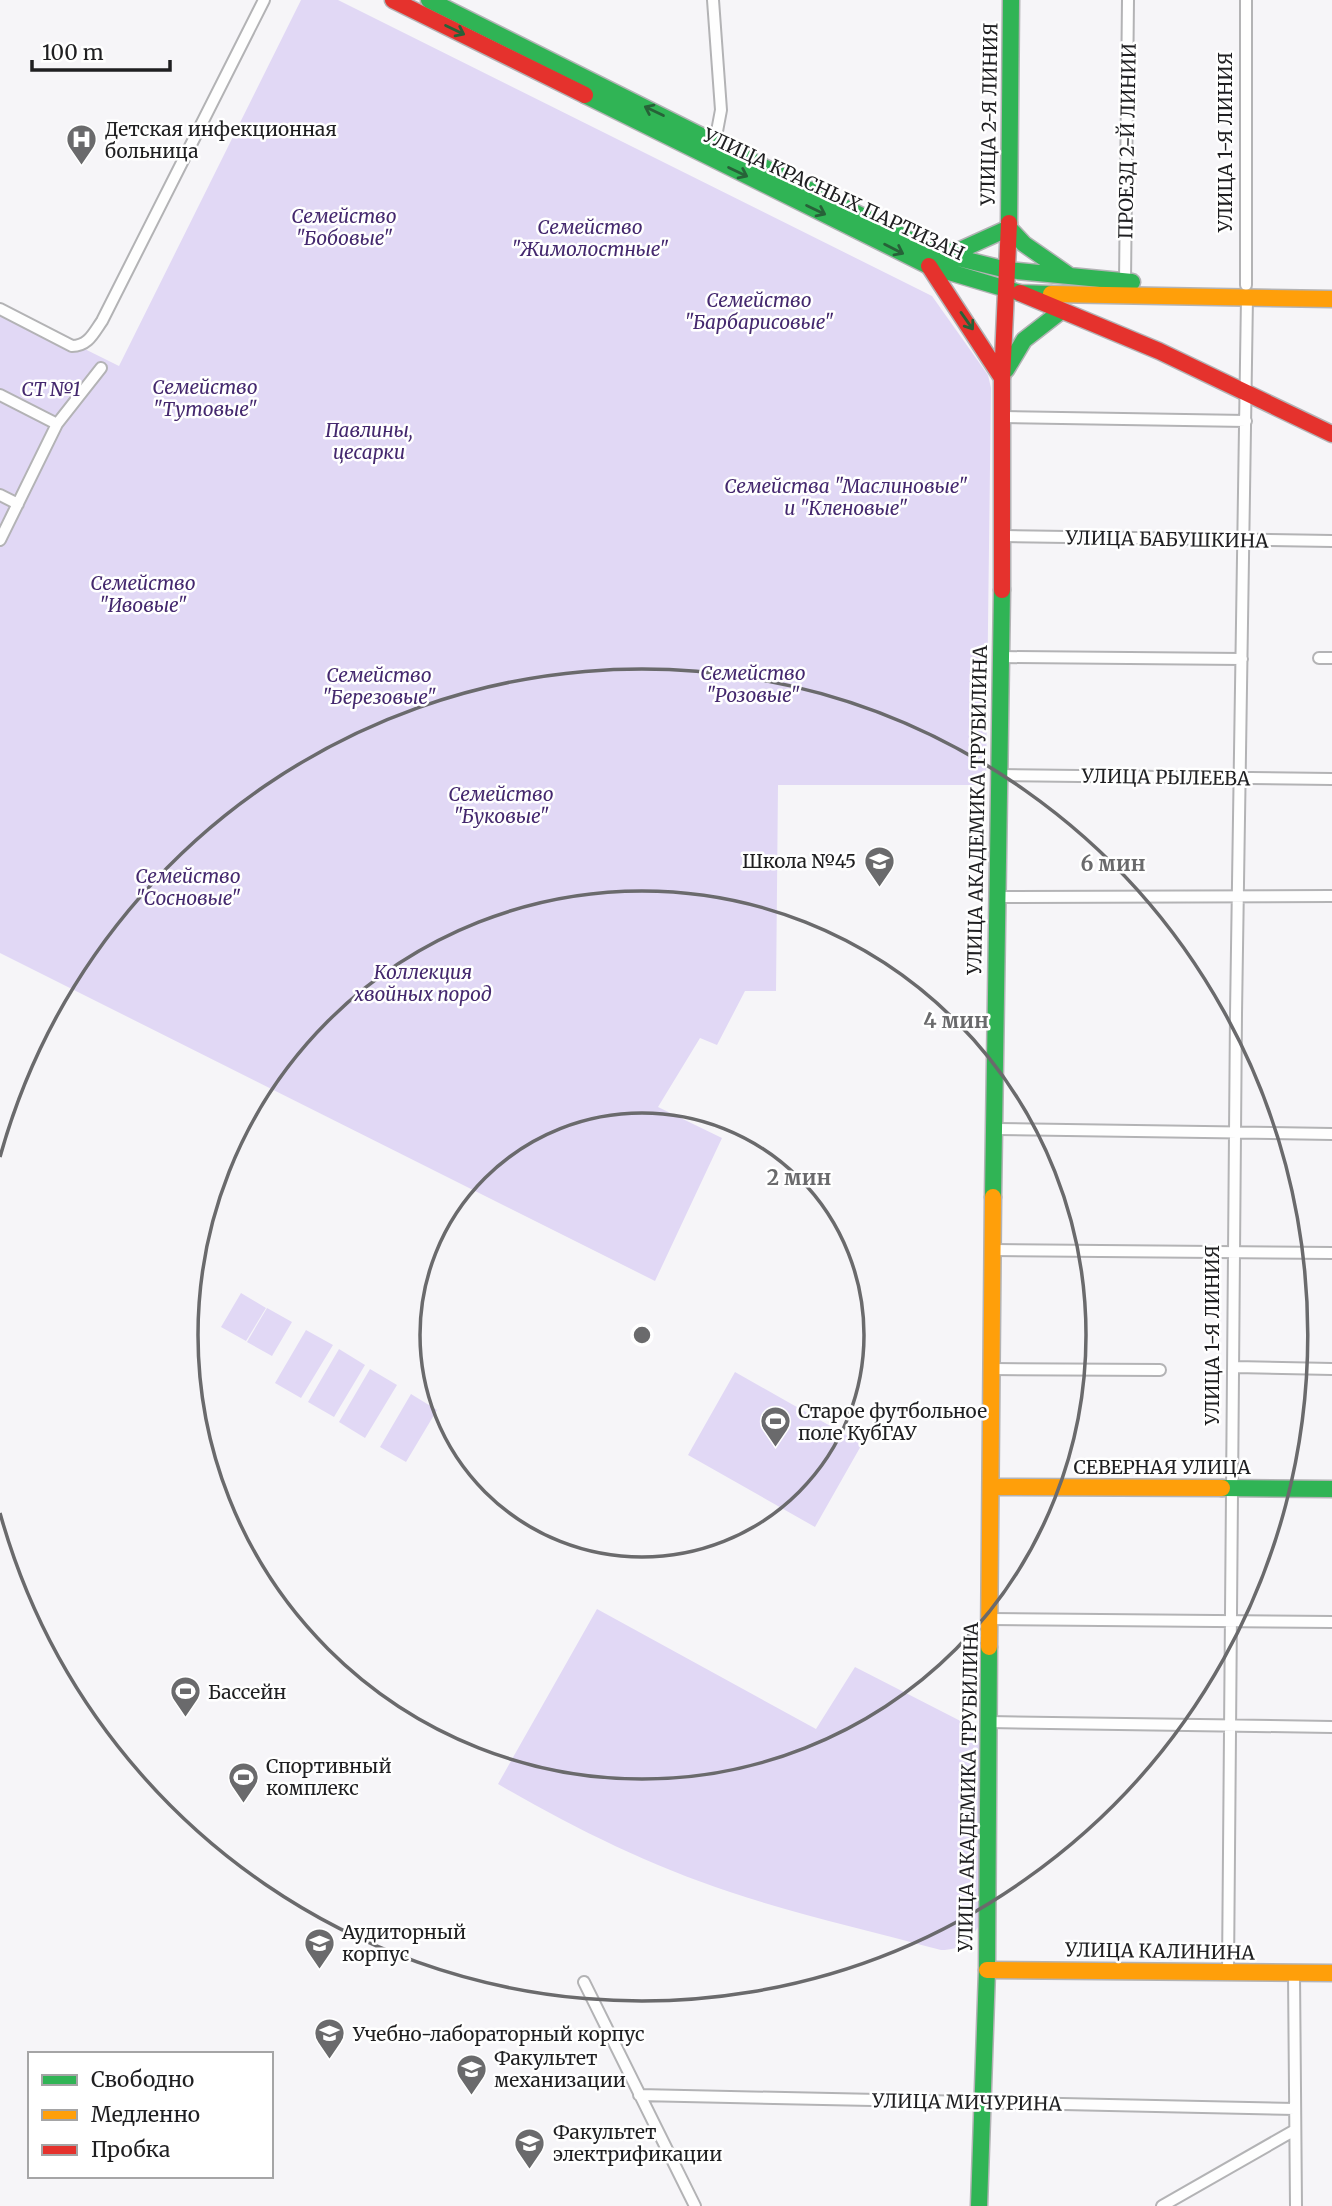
<svg xmlns="http://www.w3.org/2000/svg" width="1332" height="2206" viewBox="0 0 1332 2206" font-family="Merriweather,serif">
<style>
.green{fill:#e1d8f5}
.lines{fill:none;stroke-linecap:round;stroke-linejoin:round}
.street-casing{stroke:#b3b3b5;stroke-width:14}
.fast-casing{stroke:#b3b3b5;stroke-width:19}
.slow-casing{stroke:#b3b3b5;stroke-width:19}
.jam-casing{stroke:#b3b3b5;stroke-width:19}
.street{stroke:#fefefe;stroke-width:10}
.fast{stroke:#30b455;stroke-width:16}
.slow{stroke:#ff9f0a;stroke-width:16}
.jam{stroke:#e5322d;stroke-width:16}
.oneway{stroke:#276238}
.ring{fill:none;stroke:#6a6a6c;stroke-width:3.5}
.labels{text-anchor:middle;dominant-baseline:central;stroke-width:5;stroke-linejoin:round;paint-order:stroke}
.street-label{font-size:19px;fill:#1f1f21;stroke:#fff}
.poi-label{font-size:19px;fill:#1f1f21;stroke:#fff;text-anchor:start}
.park-label{font-size:19px;font-style:italic;fill:#44286e;stroke:#fff}
.centre{fill:#6a6a6c;stroke:#fff;stroke-width:3.5}
.ring-label{font-size:21px;text-anchor:middle;font-weight:bold;fill:#6a6a6c;stroke:#fff;stroke-width:5;stroke-linejoin:round;paint-order:stroke}
</style>
<rect width="100%" height="100%" fill="#f6f5f8"/>
<path class="green" d="M301,0H338L932,296L988,375L991,388L986,785H778L776,991H745L717,1045L700,1038L658,1107L722,1138L655,1281L0,953V307L119,366Z
M241,1293L266,1308L246,1341L221,1327Z
M267,1308L292,1322L272,1356L247,1342Z
M306,1330L333,1345L301,1398L275,1383Z
M339,1349L365,1365L334,1417L308,1402Z
M370,1369L397,1385L365,1438L339,1422Z
M735,1372L862,1444L815,1527L688,1455Z
M411,1394L437,1410L406,1462L380,1447Z
M597,1609L816,1729L855,1667L982,1732L980,1924C969,1941 962,1950 941,1950C871,1931 799,1915 730,1892C648,1865 572,1827 498,1784Z"/>
<g class="lines">
<defs>
<path id="street" d="M713,0L721,110L715,142
M1246,0V285
M1125,282L1128,0
M0,309L72,346C88,346 93,334 102,321L264,0
M0,395L57,424
M1002,417L1246,421
M0,495L18,504
M1003,536L1332,541
M0,540L57,424L101,368
M1001,657L1242,659
M1319,658H1332
M999,775L1332,779
M997,897L1332,896
M996,1129L1332,1134
M993,1250L1332,1253
M1235,1367L1332,1369
M992,1369L1160,1370
M990,1619L1332,1622
M989,1722L1332,1727
M1228,1972L1236,1014L1247,297
M1294,1973L1296,2206
M584,1982L695,2206
M639,2095L1295,2109
M1162,2206L1295,2130"/>
<path id="fast" d="M429,0L934,252L1007,270L1132,282
M585,95L929,266L1020,293L1051,294
M1009,223L1011,0
M1009,228L1024,244L1070,276
M942,251H958L1009,228
M1006,370L1024,340L1060,312
M993,1197L1002,590
M1222,1488L1332,1489
M979,2206L987,1970L989,1647"/>
<path id="slow" d="M1051,294L1332,299
M992,1487L1222,1488
M989,1647L993,1197
M987,1970L1332,1973"/>
<path id="jam" d="M393,0L585,95
M929,266L1002,378
M1020,293L1159,351L1332,434
M1002,590V381L1009,223"/>
</defs>
<use href="#street" class="street-casing"/>
<use href="#fast" class="fast-casing"/>
<use href="#slow" class="slow-casing"/>
<use href="#jam" class="jam-casing"/>
<use href="#street" class="street"/>
<use href="#fast" class="fast"/>
<use href="#slow" class="slow"/>
<use href="#jam" class="jam"/>
</g>
<defs><path id="oneway-shaft" d="M-6 0H5M1.5-3L5.5 0L1.5 3" fill="none" stroke-width="1.6" stroke-linecap="round" stroke-linejoin="round" transform="scale(1.75)"/></defs>
<g class="oneway">
<use href="#oneway-shaft" transform="translate(455 30) rotate(26)"/>
<use href="#oneway-shaft" transform="translate(654 111) rotate(-154)"/>
<use href="#oneway-shaft" transform="translate(738 172) rotate(26)"/>
<use href="#oneway-shaft" transform="translate(816 210) rotate(26)"/>
<use href="#oneway-shaft" transform="translate(894 249) rotate(27)"/>
<use href="#oneway-shaft" transform="translate(967 321) rotate(55)"/>
</g>
<g class="ring">
<circle cx="642" cy="1335" r="222"/>
<circle cx="642" cy="1335" r="444"/>
<path d="M0 1157A666 666 0 1 1 0 1513"/>
</g>
<defs>
<symbol id="hospital-pin" viewBox="-11 -11 22 30"><path d="M0 17L-7.5 6A9.5 9.5 0 1 1 7.5 6Z" fill="#6a6a6c" stroke="#fff"/><path d="M-5-5h3v3.5h4V-5h3V5h-3V1.5h-4V5h-3Z" fill="#fff"/></symbol>
<symbol id="school-pin" viewBox="-11 -11 22 30"><path d="M0 17L-7.5 6A9.5 9.5 0 1 1 7.5 6Z" fill="#6a6a6c" stroke="#fff"/><path d="M0-5L7-2L0 1L-7-2ZM-4 1L0 2.5L4 1V4Q0 6-4 4Z" fill="#fff"/></symbol>
<symbol id="stadium-pin" viewBox="-11 -11 22 30"><path d="M0 17L-7.5 6A9.5 9.5 0 1 1 7.5 6Z" fill="#6a6a6c" stroke="#fff"/><path d="M0-5a6.5 5 0 1 0 0 10a6.5 5 0 1 0 0-10ZM-3.5-1.8h7v3.6h-7Z" fill="#fff"/></symbol>
<symbol id="university-pin" viewBox="-11 -11 22 30"><path d="M0 17L-7.5 6A9.5 9.5 0 1 1 7.5 6Z" fill="#6a6a6c" stroke="#fff"/><path d="M0-5L7-2L0 1L-7-2ZM-4 1L0 2.5L4 1V4Q0 6-4 4Z" fill="#fff"/></symbol>
</defs>
<g fill-rule="evenodd">
<use href="#hospital-pin" x="64" y="122" width="35" height="47"/>
<use href="#school-pin" x="862" y="844" width="35" height="47"/>
<use href="#stadium-pin" x="758" y="1404" width="35" height="47"/>
<use href="#stadium-pin" x="168" y="1674" width="35" height="47"/>
<use href="#stadium-pin" x="226" y="1760" width="35" height="47"/>
<use href="#university-pin" x="302" y="1926" width="35" height="47"/>
<use href="#university-pin" x="312" y="2016" width="35" height="47"/>
<use href="#university-pin" x="454" y="2052" width="35" height="47"/>
<use href="#university-pin" x="512" y="2126" width="35" height="47"/>
</g>
<g class="labels">
<g class="street-label">
<text transform="translate(989 114) rotate(-89)">УЛИЦА 2-Я ЛИНИЯ</text>
<text transform="translate(1127 141) rotate(-89)">ПРОЕЗД 2-Й ЛИНИИ</text>
<text transform="translate(1225 142) rotate(-90)">УЛИЦА 1-Я ЛИНИЯ</text>
<text transform="translate(834 194) rotate(25)">УЛИЦА КРАСНЫХ ПАРТИЗАН</text>
<text transform="translate(1167 539) rotate(1)">УЛИЦА БАБУШКИНА</text>
<text transform="translate(1166 777) rotate(1)">УЛИЦА РЫЛЕЕВА</text>
<text transform="translate(977 810) rotate(-89)">УЛИЦА АКАДЕМИКА ТРУБИЛИНА</text>
<text transform="translate(1212 1335) rotate(-90)">УЛИЦА 1-Я ЛИНИЯ</text>
<text x="1162" y="1467">СЕВЕРНАЯ УЛИЦА</text>
<text transform="translate(968 1787) rotate(-89)">УЛИЦА АКАДЕМИКА ТРУБИЛИНА</text>
<text transform="translate(1160 1951) rotate(1)">УЛИЦА КАЛИНИНА</text>
<text transform="translate(967 2102) rotate(1)">УЛИЦА МИЧУРИНА</text>
</g>
<g class="poi-label">
<text x="105" y="129">Детская инфекционная<tspan x="105" dy="22">больница</tspan></text>
<text x="856" y="861" text-anchor="end">Школа №45</text>
<text x="798" y="1411">Старое футбольное<tspan x="798" dy="22">поле КубГАУ</tspan></text>
<text x="208" y="1692">Бассейн</text>
<text x="266" y="1766">Спортивный<tspan x="266" dy="22">комплекс</tspan></text>
<text x="342" y="1932">Аудиторный<tspan x="342" dy="22">корпус</tspan></text>
<text x="353" y="2034">Учебно-лабораторный корпус</text>
<text x="494" y="2058">Факультет<tspan x="494" dy="22">механизации</tspan></text>
<text x="553" y="2132">Факультет<tspan x="553" dy="22">электрификации</tspan></text>
</g>
<g class="park-label">
<text x="344" y="216">Семейство<tspan x="344" dy="22">"Бобовые"</tspan></text>
<text x="590" y="227">Семейство<tspan x="590" dy="22">"Жимолостные"</tspan></text>
<text x="759" y="300">Семейство<tspan x="759" dy="22">"Барбарисовые"</tspan></text>
<text x="205" y="387">Семейство<tspan x="205" dy="22">"Тутовые"</tspan></text>
<text x="51" y="389">СТ №1</text>
<text x="369" y="430">Павлины,<tspan x="369" dy="22">цесарки</tspan></text>
<text x="846" y="486">Семейства "Маслиновые"<tspan x="846" dy="22">и "Кленовые"</tspan></text>
<text x="143" y="583">Семейство<tspan x="143" dy="22">"Ивовые"</tspan></text>
<text x="753" y="673">Семейство<tspan x="753" dy="22">"Розовые"</tspan></text>
<text x="379" y="675">Семейство<tspan x="379" dy="22">"Березовые"</tspan></text>
<text x="501" y="794">Семейство<tspan x="501" dy="22">"Буковые"</tspan></text>
<text x="188" y="876">Семейство<tspan x="188" dy="22">"Сосновые"</tspan></text>
<text x="423" y="972">Коллекция<tspan x="423" dy="22">хвойных пород</tspan></text>
</g>
</g>
<circle cx="642" cy="1335" r="10" class="centre"/>
<g class="ring-label">
<text x="1113" y="871">6 мин</text>
<text x="956" y="1028">4 мин</text>
<text x="799" y="1185">2 мин</text>
</g>
<rect x="28" y="2052" width="245" height="126" fill="#ffffff" stroke="#a5a5a6" stroke-width="2"/>
<rect x="42" y="2075" width="35" height="10" fill="#30b455" stroke="#a5a5a6" stroke-width="2"/>
<text x="91" y="2087" font-size="21" fill="#1f1f21">Свободно</text>
<rect x="42" y="2110" width="35" height="10" fill="#ff9f0a" stroke="#a5a5a6" stroke-width="2"/>
<text x="91" y="2122" font-size="21" fill="#1f1f21">Медленно</text>
<rect x="42" y="2145" width="35" height="10" fill="#e5322d" stroke="#a5a5a6" stroke-width="2"/>
<text x="91" y="2157" font-size="21" fill="#1f1f21">Пробка</text>
<path d="M32 60v10h138v-10" fill="none" stroke="#1f1f21" stroke-width="3.5"/>
<text x="42" y="60" font-size="21" fill="#1f1f21" stroke="#ffffff" stroke-width="5" paint-order="stroke">100 m</text>
</svg>
